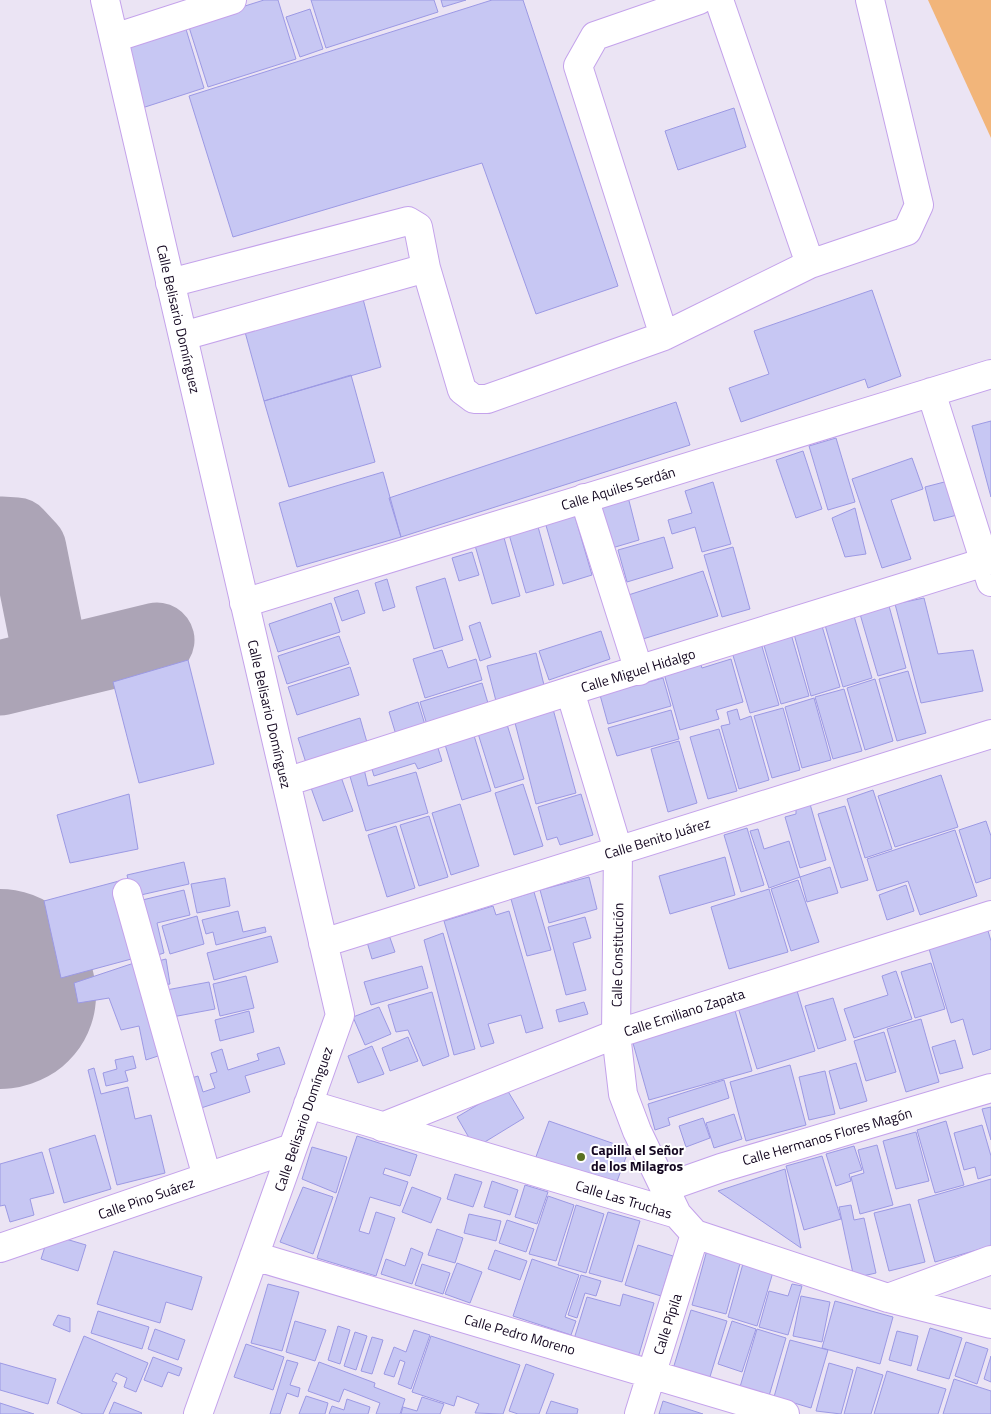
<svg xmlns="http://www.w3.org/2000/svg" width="991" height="1414" viewBox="0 0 991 1414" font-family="'Titillium Web',sans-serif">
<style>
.green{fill:#f2b57a}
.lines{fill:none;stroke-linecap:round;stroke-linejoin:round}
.taxiway{stroke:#aca4b6;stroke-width:75}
.runway{stroke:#aca4b6;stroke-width:186}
.building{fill:#c7c7f3;stroke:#9c99e4}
.minor-casing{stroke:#c4a2eb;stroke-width:30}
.minor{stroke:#fff;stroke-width:28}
.poi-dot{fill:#597123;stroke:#fff;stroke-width:2}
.labels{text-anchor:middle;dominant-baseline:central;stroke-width:4;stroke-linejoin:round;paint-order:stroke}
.street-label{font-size:14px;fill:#140720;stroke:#fff}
.poi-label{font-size:14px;font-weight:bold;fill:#140720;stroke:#fff;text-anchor:start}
</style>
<rect width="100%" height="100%" fill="#ebe4f4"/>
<path class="green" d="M928,0H991V138Z"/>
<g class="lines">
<path class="taxiway" d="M0,534L16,535L29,549L48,644V655L42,668
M0,678L157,640"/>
<path class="runway" d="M0,982L3,995L0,996"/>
</g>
<path class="building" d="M264,0H278L296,59L208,87L188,24Z
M311,0H434L438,12L326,48Z
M441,0H466L443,7Z
M492,0H523L618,286L536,314L482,163L233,237L189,96Z
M310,9L323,49L300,57L286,17Z
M185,26L204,88L142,108L122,45Z
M734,108L746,147L678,170L665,131Z
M872,290L901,376L868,388L865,379L741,422L729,388L769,374L754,331Z
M363,299L381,367L264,401L245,332Z
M351,375L375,462L289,487L264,401Z
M676,402L690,445L401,537L389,498Z
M991,421V497L972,426Z
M836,438L855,502L828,510L809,446Z
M803,451L822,509L796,518L776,460Z
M912,458L923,489L891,500L911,559L882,568L852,479Z
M383,472L401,537L297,567L279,503Z
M952,480L961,514L934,521L925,487Z
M713,482L731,544L702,552L695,527L672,534L668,520L692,513L685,491Z
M627,493L639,540L612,548L599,500Z
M855,508L866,554L845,557L832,518Z
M574,513L592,575L563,584L545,522Z
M537,523L554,585L526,593L508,531Z
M503,534L520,596L492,604L474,542Z
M664,537L673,568L627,582L618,550Z
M733,547L750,609L722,617L704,555Z
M472,552L479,575L459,581L452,558Z
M703,571L718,616L633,642L619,598Z
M445,578L463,640L434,649L416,587Z
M387,579L395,607L383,611L375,583Z
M358,590L365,613L342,621L334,598Z
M924,598L938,654L973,650L983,691L921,703L895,604Z
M331,603L340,632L278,652L269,624Z
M889,606L906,668L878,676L860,614Z
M854,616L872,678L843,687L825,625Z
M480,622L491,657L480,661L469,626Z
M822,626L840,687L811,696L794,634Z
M601,631L610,659L549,680L539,651Z
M791,634L809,696L781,704L763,642Z
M339,636L349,664L287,684L278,656Z
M761,643L779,705L750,713L732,652Z
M442,650L448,668L476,659L482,680L425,698L413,659Z
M536,653L545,689L496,701L487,666Z
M699,659L702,668L731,659L743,702L716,710L719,719L680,730L663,670Z
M188,660L214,764L139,783L113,682Z
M350,667L359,695L297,715L288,687Z
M908,671L926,733L897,741L879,679Z
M663,678L671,706L608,724L600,695Z
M875,679L893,741L865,750L847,688Z
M482,683L490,710L428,728L420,702Z
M844,689L862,751L833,759L815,697Z
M814,698L831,760L802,768L785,707Z
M418,702L426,728L397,738L389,712Z
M783,708L800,770L772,778L754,716Z
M553,709L576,793L536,804L514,719Z
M737,709L740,720L751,716L769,780L739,789L721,726L730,724L727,712Z
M671,710L679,739L617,756L608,728Z
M360,718L368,746L307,766L298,738Z
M505,718L524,779L495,788L476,727Z
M472,729L491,791L462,800L443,738Z
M719,729L737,791L708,799L690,737Z
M679,741L697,803L668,812L651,749Z
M437,745L442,761L418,769L415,763L374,776L371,766Z
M364,769L368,786L416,772L428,813L366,831L349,773Z
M340,774L353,811L323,821L310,785Z
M941,775L958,827L895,847L878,796Z
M523,784L543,846L514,855L495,793Z
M873,790L892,849L865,858L847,799Z
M129,794L138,849L70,863L57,815Z
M581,794L593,835L560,845L557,837L547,840L538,807Z
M460,804L479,866L451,875L432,813Z
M810,804L826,860L800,868L785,817L796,814V809Z
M845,806L868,880L841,888L818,814Z
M429,816L448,877L419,886L400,825Z
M986,821L991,836V878L976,883L959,830Z
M396,826L415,888L387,897L368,835Z
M747,828L764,885L741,892L724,835Z
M758,829L764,849L789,841L800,877L769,888L750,831Z
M955,830L977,896L920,915L908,881L877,891L867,859Z
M725,857L735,895L670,914L659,876Z
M184,862L189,884L132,897L127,875Z
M830,867L838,893L807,902L800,877Z
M589,877L597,909L549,923L540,890Z
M225,878L230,906L197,913L191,884Z
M798,880L819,942L791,951L771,889Z
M119,881L135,958L61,978L44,901Z
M906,885L914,911L887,920L879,895Z
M769,889L788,952L729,969L711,907Z
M184,890L190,915L157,923L164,953L148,958L134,902Z
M534,892L551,950L527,956L511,899Z
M493,906L496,915L509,911L543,1028L526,1033L521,1015L488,1024L494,1043L481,1047L444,921Z
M238,911L243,932L265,927L266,932L216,945L213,932L206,934L202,920Z
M197,916L204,944L170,954L162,926Z
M585,917L591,938L573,943L586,990L566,995L548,927Z
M986,924L991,941V1049L973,1055L963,1019L951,1023L927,942Z
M443,933L475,1049L454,1055L424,940Z
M389,935L395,952L372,959L367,942Z
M271,936L278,962L214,980L207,953Z
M166,959L170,984L156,986L150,963Z
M134,963L161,1055L146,1060L139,1026L121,1030L109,998L78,1003L74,983Z
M931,963L945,1009L915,1018L901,972Z
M422,966L428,988L371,1005L364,982Z
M896,971L912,1019L854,1038L844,1009L888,995L882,976Z
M246,976L254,1008L220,1016L213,984Z
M209,982L215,1009L167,1018L161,991Z
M795,984L815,1051L757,1069L736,1001Z
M432,992L449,1056L423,1066L408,1030L396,1032L388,1005Z
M833,998L846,1040L818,1049L805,1006Z
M584,1002L588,1014L559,1022L556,1010Z
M379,1007L391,1034L365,1045L353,1017Z
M734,1007L752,1071L649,1100L631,1036Z
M249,1011L254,1032L220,1041L215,1020Z
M921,1019L939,1082L906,1092L887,1029Z
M884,1032L896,1072L866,1081L854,1041Z
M408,1037L418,1061L390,1071L382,1048Z
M955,1040L963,1068L940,1074L932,1047Z
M372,1046L384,1074L358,1083L348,1056Z
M279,1047L285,1064L245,1076L250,1092L195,1110L185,1080L198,1076L203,1092L215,1088L210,1074L217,1072L211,1053L222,1049L228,1070L259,1060L257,1054Z
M133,1056L136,1068L125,1071L128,1081L106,1086L103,1073L117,1069L115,1060Z
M856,1063L867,1101L840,1109L829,1071Z
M790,1065L806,1125L746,1141L730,1082Z
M94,1068L101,1094L128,1087L135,1119L151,1115L165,1173L117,1185L88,1070Z
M825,1071L835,1114L809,1120L799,1077Z
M724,1080L729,1098L668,1118L670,1125L655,1130L648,1104Z
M506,1088L524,1118L475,1148L457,1117Z
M991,1107V1140L982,1109Z
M734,1114L742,1139L714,1148L706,1123Z
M703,1118L710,1138L686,1147L679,1126Z
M549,1121L629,1149L613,1192L533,1165Z
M946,1121L964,1185L935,1193L917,1130Z
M982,1125L991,1156V1175L978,1179L975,1167L964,1170L954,1133Z
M916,1132L929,1181L896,1189L883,1141Z
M95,1135L111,1189L64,1203L49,1149Z
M357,1136L417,1155L410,1176L385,1168L383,1174L408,1182L400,1206L370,1197L359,1231L369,1234L376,1212L395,1218L376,1276L317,1258Z
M877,1145L893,1205L860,1214L851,1177L864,1173L858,1150Z
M854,1146L862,1170L849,1174L851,1181L836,1186L826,1154Z
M312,1147L347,1157L336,1193L302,1179Z
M42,1152L54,1193L30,1199L34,1215L10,1222L5,1205L0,1206V1164Z
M822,1156L841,1219L804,1230L786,1166Z
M785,1169L801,1248L718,1191Z
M455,1174L482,1182L473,1207L447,1199Z
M991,1179V1246L935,1262L918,1200Z
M492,1181L518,1190L510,1215L484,1207Z
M525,1185L548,1192L537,1224L515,1217Z
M303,1187L333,1197L313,1254L280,1242Z
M412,1187L441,1198L431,1223L402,1212Z
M548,1196L574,1205L556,1261L529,1254Z
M910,1204L925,1262L889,1271L874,1213Z
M576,1205L604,1214L586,1273L558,1265Z
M851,1205L854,1220L864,1218L876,1273L854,1278L839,1207Z
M608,1212L640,1221L622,1282L589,1273Z
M469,1214L501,1221L496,1241L464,1233Z
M507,1220L534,1229L526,1252L499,1243Z
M437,1229L463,1238L455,1263L428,1255Z
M49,1234L86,1245L78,1271L41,1259Z
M638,1245L673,1256L661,1296L625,1285Z
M411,1248L423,1253L412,1284L381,1274L386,1259L405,1266Z
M495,1250L527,1261L520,1280L488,1269Z
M707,1250L741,1260L726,1314L692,1305Z
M114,1251L202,1277L192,1310L166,1302L160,1323L97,1304Z
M746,1253L776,1262L757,1326L728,1317Z
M532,1259L579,1275L565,1317L576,1321L571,1335L513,1316Z
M457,1263L482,1272L470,1303L445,1294Z
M422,1264L450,1273L443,1294L415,1285Z
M581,1275L601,1281L596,1296L585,1293L577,1318L568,1315Z
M268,1284L299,1292L282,1351L251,1343Z
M792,1284L802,1286L788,1335L759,1327L769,1291L788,1296Z
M623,1294L654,1303L638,1358L574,1339L587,1297L620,1306Z
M801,1296L830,1302L822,1342L793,1336Z
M835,1301L893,1317L880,1364L822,1348Z
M691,1310L727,1321L709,1380L673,1369Z
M98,1311L149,1327L142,1349L91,1333Z
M58,1315L70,1318V1332L53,1325Z
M295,1321L326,1330L315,1361L286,1352Z
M732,1321L756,1329L742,1372L718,1364Z
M338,1326L350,1330L340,1364L328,1360Z
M930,1328L962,1338L949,1379L917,1370Z
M155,1329L185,1340L178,1360L148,1349Z
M757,1329L786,1338L769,1396L740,1387Z
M414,1330L430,1335L411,1389L398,1384L405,1362L400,1360L394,1377L384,1374L394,1347L406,1352Z
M897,1331L918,1336L911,1366L889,1360Z
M355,1332L367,1336L356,1370L344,1366Z
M84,1336L148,1363L136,1392L124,1387L127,1378L116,1373L112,1381L117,1383L103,1414H83L57,1403Z
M431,1336L520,1365L503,1414L475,1413L479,1404L457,1396L454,1406L412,1392Z
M372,1337L383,1340L372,1374L361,1371Z
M790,1340L828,1350L811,1408L774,1397Z
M966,1342L988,1349L977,1384L955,1376Z
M246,1344L284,1357L273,1390L234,1377Z
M991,1356V1382L984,1379Z
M153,1357L182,1368L179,1376L168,1372L162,1387L144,1380Z
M287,1360L298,1363L290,1385L300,1388L298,1397L287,1393L280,1414H270Z
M319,1362L375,1383L374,1387L405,1399L400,1414H376L380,1403L344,1389L339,1402L308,1391Z
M0,1363L56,1379L48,1404L0,1390Z
M829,1363L853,1370L841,1414L816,1411Z
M526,1364L554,1374L539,1414H518L509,1411Z
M857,1367L883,1375L871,1414H844Z
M887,1371L946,1389L938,1414H874Z
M954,1379L991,1391V1414H943Z
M306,1396L328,1403L325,1414H299Z
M422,1397L444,1404L440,1414H401L403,1407L417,1411Z
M347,1399L370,1407L368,1414H329L332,1406L344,1410Z
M551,1401L578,1409L577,1414H546Z
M663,1401L703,1414H659Z
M114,1402L142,1413L141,1414H109Z
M0,1403L34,1414H0Z"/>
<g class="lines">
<defs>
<path id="minor" d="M105,0L340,1015L198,1414
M719,0L810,264
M114,38L232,0
M170,283L408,221L418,227L426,268L462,390L474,399H487L664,336L810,264L907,231L919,205L870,0
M183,336L426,268
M664,336L578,66L595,36L699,0
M931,392L991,582
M584,498L639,671
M244,603L991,374
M570,691L618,850L616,1034L623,1094L637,1131L677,1214
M286,782L570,691L991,560
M127,893L207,1177
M323,943L991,734
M308,1104L677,1214L695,1234L888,1298L991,1324
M382,1127L616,1034L991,915
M664,1188L721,1168L991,1088
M0,1248L292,1148
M254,1256L785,1414
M888,1298L991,1260
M639,1414L695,1234"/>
</defs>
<use href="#minor" class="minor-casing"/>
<use href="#minor" class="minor"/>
</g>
<circle class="poi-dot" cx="581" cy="1157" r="5"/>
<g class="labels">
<g class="street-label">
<text transform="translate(179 319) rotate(77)">Calle Belisario Domínguez</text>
<text transform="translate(618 488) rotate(-17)">Calle Aquiles Serdán</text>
<text transform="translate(638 670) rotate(-17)">Calle Miguel Hidalgo</text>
<text transform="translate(270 714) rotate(77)">Calle Belisario Domínguez</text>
<text transform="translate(657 838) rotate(-17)">Calle Benito Juárez</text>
<text transform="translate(617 955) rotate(-89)">Calle Constitución</text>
<text transform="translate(684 1012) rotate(-18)">Calle Emiliano Zapata</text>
<text transform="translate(303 1119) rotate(-71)">Calle Belisario Domínguez</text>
<text transform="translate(827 1136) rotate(-16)">Calle Hermanos Flores Magón</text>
<text transform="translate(146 1198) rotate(-19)">Calle Pino Suárez</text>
<text transform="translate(624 1199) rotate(17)">Calle Las Truchas</text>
<text transform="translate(667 1324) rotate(-72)">Calle Pípila</text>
<text transform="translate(520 1334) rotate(16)">Calle Pedro Moreno</text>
</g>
<g class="poi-label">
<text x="591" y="1149">Capilla el Señor<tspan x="591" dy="16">de los Milagros</tspan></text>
</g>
</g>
</svg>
